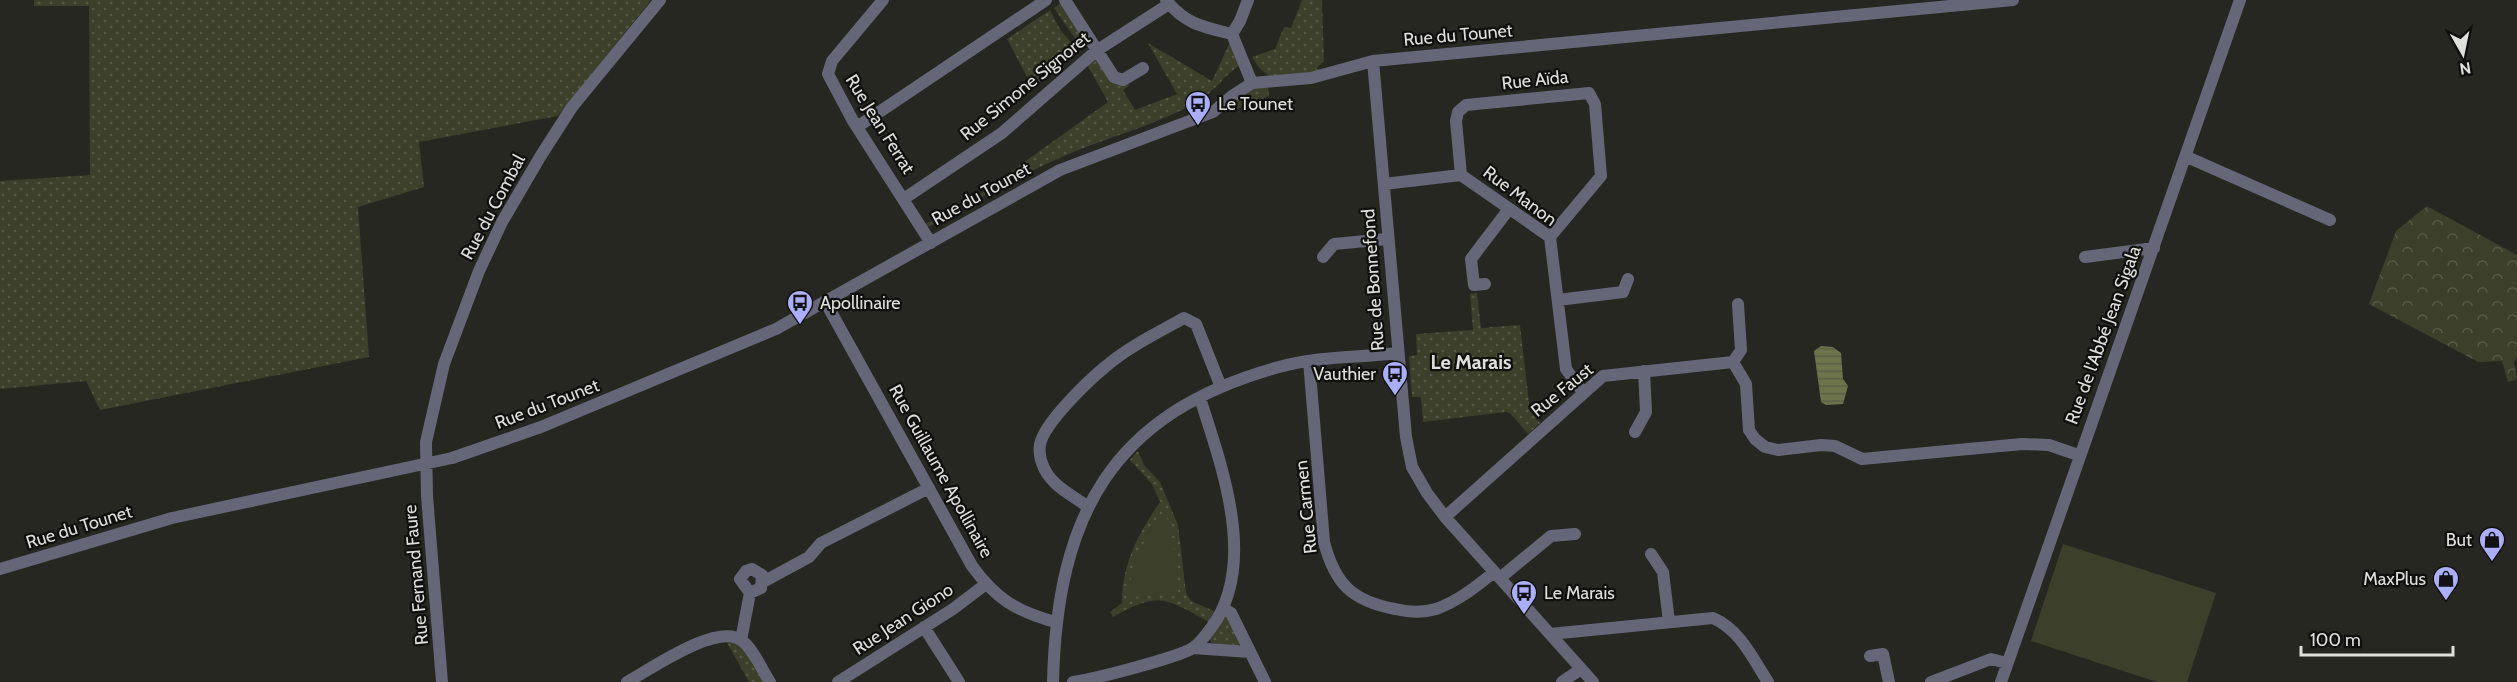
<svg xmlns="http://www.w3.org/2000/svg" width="2517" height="682" viewBox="0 0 2517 682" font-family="Cabin,sans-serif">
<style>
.grass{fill:url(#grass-dots)}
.forest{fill:url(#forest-crowns)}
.park{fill:#3c3f29}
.water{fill:url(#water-rules)}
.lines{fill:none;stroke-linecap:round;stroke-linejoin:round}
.minor{stroke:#656778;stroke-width:12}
.labels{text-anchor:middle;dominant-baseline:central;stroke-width:4.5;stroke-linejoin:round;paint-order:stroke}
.street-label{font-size:18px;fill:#dfe0dc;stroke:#0f0f0d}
.poi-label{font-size:18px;fill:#dfe0dc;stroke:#0f0f0d;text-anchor:start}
.neighbourhood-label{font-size:20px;font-weight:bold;fill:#dfe0dc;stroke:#0f0f0d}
</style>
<defs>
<pattern id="grass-dots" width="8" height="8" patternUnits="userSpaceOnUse" patternTransform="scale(1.5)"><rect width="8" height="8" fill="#3c3f29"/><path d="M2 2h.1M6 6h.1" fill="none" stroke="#585a47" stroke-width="1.8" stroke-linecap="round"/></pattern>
<pattern id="forest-crowns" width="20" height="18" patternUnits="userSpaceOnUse" patternTransform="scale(1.5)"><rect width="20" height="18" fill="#3c3f29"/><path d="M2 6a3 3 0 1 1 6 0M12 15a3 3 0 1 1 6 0" fill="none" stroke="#585a47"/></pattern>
<pattern id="water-rules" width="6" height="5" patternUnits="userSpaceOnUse" patternTransform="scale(1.5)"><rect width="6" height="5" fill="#6d744b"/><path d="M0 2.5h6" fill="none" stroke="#5a5e47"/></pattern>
</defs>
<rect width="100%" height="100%" fill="#262721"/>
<path class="grass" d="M34,0H651L558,116L419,142L424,187L358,207L369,357L100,410L86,381L0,389V181L90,175L89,6H34Z
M1302,0H1322L1324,61L1316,69L1321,70C1291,78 1269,88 1252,57L1275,49L1284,27L1291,28Z
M1062,2L1086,40L1080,46L1054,8Z
M1050,10L1061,31L1077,49L1033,88L1007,39Z
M1230,42L1240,65C1223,76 1214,93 1195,103C1158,124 1115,135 1076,151C1024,172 977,200 928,227L925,224L966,204L1108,102L1087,64L1095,57L1112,81L1130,85L1123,90L1135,110L1177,94L1148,43L1212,81Z
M1268,85L1269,96L1235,110L1233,100L1250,89Z
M1477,293L1481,328L1520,325L1530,411L1540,423L1528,434L1511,414L1506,412L1423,422L1421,397H1412L1409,356L1417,355L1416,334L1473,330L1470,294Z
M1138,451L1144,465L1160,482L1178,525L1186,593L1191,601L1214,611L1209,622C1166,598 1158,591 1113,617L1110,612L1122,603C1122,564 1138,534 1160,502L1152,484L1130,460Z
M1228,616L1241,642L1238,646L1212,643L1209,639L1224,617Z
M725,639L743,647L765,682H749Z"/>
<path class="forest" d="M2427,206L2517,255V357L2514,362L2517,379L2508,382L2502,361L2478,362L2369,304L2396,231Z"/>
<path class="park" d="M1164,510C1176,538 1175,568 1179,598L1159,592L1129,599C1128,565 1146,537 1164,510Z
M2063,544L2216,593L2187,682H2157L2031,641Z"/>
<path class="water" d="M1821,346L1833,347L1841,353L1843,379L1848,386L1843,404L1826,405L1821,402L1814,351Z"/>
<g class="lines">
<path class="minor" d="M883,0L832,61L828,74L853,121L931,243
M1065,0L1114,77L1123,80L1143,68
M1166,0C1185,24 1203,27 1232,34L1252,83
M1232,34L1240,21L1248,0
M1373,61L1406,437L1412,467L1427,493L1445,517L1593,682
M857,127L1046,0
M2187,157L2330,220
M1461,175L1456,121L1458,112L1466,105L1589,93L1595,104L1601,176L1550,237
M1384,184L1461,175L1550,237L1566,369L1583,392
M905,198L1002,133L1096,51L1169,4
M1323,257L1334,244L1387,239
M2085,257L2154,248
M1485,284L1474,285L1471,259L1509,209
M1558,300L1623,292L1628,279
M826,303L972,566C996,599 1016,611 1055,622
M1738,304L1741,350L1733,362L1746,384L1749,430L1755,439L1765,447L1778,450L1821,445L1835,446L1862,459L2022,444L2049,445L2078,455
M1309,361L1324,542C1335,584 1352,601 1395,609C1408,612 1423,613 1436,609C1458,601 1476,587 1494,572
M1635,432L1646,412L1644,371
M1088,507C1071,494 1049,485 1042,463C1040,459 1039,450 1040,445C1043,424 1088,381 1105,367C1128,347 1157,333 1184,318L1196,324L1221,387
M1445,517L1603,376L1733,362
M1651,554L1663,572L1669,622
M0,569L172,518L452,458L541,427L776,329L1060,170L1213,112L1232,96L1252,83L1311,78L1373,61L2013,0
M1500,578L1551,536L1575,534
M763,582L809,557L821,543L929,488
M1224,609L1231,613L1265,682
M924,627L959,682
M1550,634L1713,618C1740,630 1752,657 1768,682
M741,640L750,593L761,588L762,575L752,569L746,571L740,579L750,593
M1193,648L1250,652
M1870,656L1883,654L1889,682
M442,682L427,496L426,442L444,364L479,271L502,222L540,157L572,107L660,0
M627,682C651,669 716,623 741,640C753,648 762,670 770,682
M838,682L953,609L986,584
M1053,682C1057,516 1111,413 1279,367C1317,356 1358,358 1397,353
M1073,682C1095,679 1176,658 1193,648C1200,643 1206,635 1211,628C1259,564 1221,465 1200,398
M1562,682L1581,669
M1931,682L1991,659L2007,663
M2001,682L2240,0"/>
</g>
<defs>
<symbol id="bus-pin" viewBox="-11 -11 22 30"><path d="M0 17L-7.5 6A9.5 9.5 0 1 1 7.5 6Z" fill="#abaffb" stroke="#0f0f0d"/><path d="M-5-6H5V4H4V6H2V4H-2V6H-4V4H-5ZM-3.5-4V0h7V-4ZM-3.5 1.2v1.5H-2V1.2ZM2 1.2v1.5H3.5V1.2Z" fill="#111"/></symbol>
<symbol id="shop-pin" viewBox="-11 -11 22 30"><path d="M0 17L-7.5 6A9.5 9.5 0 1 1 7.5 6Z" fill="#abaffb" stroke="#0f0f0d"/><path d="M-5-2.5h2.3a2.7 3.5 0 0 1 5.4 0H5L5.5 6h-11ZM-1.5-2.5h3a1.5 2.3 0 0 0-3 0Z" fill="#111"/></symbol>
</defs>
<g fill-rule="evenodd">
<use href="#bus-pin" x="1183" y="89" width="30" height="40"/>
<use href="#bus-pin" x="785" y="288" width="30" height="40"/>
<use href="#bus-pin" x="1380" y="359" width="30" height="40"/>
<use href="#shop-pin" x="2477" y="525" width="30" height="40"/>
<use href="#shop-pin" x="2431" y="564" width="30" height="40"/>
<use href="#bus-pin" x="1509" y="578" width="30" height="40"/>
</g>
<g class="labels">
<g class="street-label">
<text transform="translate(1458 35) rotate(-5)">Rue du Tounet</text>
<text transform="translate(1535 80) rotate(-6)">Rue Aïda</text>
<text transform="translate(1025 86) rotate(-39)">Rue Simone Signoret</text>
<text transform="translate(880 124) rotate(58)">Rue Jean Ferrat</text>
<text transform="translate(981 194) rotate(-29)">Rue du Tounet</text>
<text transform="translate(1520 196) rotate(37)">Rue Manon</text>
<text transform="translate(493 207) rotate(-62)">Rue du Combal</text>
<text transform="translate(1373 280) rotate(-94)">Rue de Bonnefond</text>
<text transform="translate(2103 335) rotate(-70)">Rue de l'Abbé Jean Sigala</text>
<text transform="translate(1562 390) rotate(-39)">Rue Faust</text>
<text transform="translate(547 404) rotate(-21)">Rue du Tounet</text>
<text transform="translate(941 471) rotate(61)">Rue Guillaume Apollinaire</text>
<text transform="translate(1306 507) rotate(-96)">Rue Carmen</text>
<text transform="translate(79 527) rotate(-17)">Rue du Tounet</text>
<text transform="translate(416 575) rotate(-95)">Rue Fernand Faure</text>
<text transform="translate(903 619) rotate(-33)">Rue Jean Giono</text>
</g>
<g class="poi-label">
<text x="1218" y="104">Le Tounet</text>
<text x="820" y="303">Apollinaire</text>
<text x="1376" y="374" text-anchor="end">Vauthier</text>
<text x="2472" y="540" text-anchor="end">But</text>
<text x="2426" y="579" text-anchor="end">MaxPlus</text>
<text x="1544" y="593">Le Marais</text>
</g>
<g class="neighbourhood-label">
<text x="1471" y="362">Le Marais</text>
</g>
</g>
<g transform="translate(2463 54) rotate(171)" stroke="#0f0f0d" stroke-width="4.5" paint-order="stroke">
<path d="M0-4.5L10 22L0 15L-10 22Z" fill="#dfe0dc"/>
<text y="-9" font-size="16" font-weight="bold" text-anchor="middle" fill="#dfe0dc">N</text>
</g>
<path d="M2301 646v9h152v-9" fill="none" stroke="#dfe0dc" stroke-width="3"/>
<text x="2310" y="646" font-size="18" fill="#dfe0dc" stroke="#0f0f0d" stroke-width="4.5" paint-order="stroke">100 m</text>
</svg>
